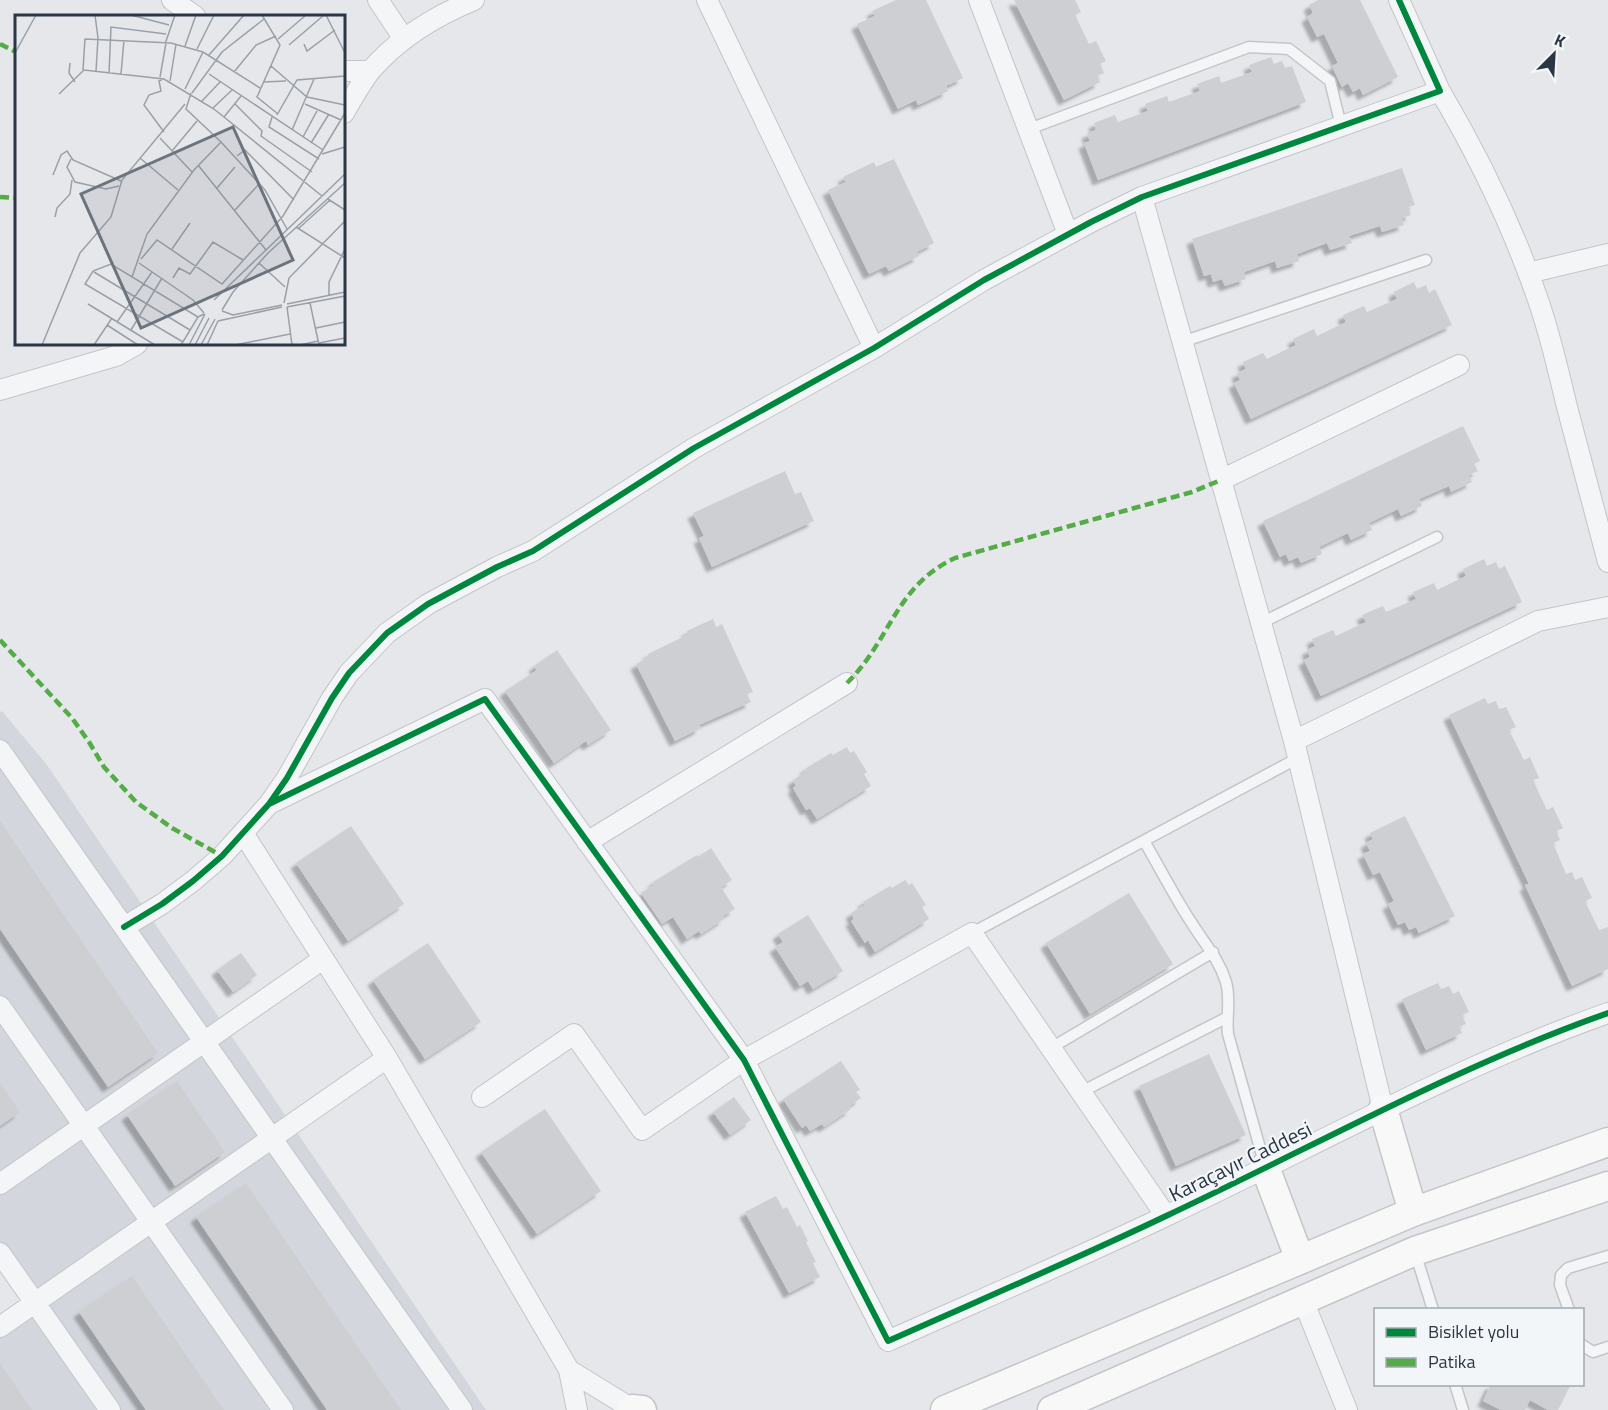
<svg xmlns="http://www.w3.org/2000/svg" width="1608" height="1410" viewBox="0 0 1608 1410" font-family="'Titillium Web',sans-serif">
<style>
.built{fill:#d3d7dd}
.building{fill:#cdcfd2;filter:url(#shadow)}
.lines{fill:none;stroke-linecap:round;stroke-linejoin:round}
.lane-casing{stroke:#c3c5c8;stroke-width:13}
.street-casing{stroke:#c3c5c8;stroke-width:22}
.secondary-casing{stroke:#c3c5c8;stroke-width:31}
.lane{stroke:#f4f5f7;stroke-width:10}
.street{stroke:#f4f5f7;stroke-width:20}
.secondary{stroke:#f8f8f8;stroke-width:28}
.quiet{stroke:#54ac47;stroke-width:4.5;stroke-dasharray:9 4.5;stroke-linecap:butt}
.cycleway-casing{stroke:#f3f6f9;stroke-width:10}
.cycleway{stroke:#00873e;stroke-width:6}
.labels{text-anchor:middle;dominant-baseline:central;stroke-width:4.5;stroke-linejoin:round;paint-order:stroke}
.street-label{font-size:21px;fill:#2b3644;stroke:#f3f6f9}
.inset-road{fill:none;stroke:#9ba0a8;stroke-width:1.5}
.view{fill:#6c747e;fill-opacity:0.15;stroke:#6c747e;stroke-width:3}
.inset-edge{fill:none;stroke:#2b3644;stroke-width:3}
</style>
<defs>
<filter id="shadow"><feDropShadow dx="-5.5" dy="5.5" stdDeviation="1.5" flood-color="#0004"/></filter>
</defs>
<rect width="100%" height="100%" fill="#e5e7ea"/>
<path class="built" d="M2,711L47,765L486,1410H0V1325L29,1292L0,1252V712Z"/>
<path class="building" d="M896,0H926L963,78L946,86L948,91L918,105L916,100L898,109L857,24L875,16L872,11Z
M1014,0H1075L1081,12L1075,15L1089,44L1096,41L1106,61L1100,64L1104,73L1097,76L1100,82L1064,100Z
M1318,0H1360L1398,77L1363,95L1360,88L1353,92L1348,83L1342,87L1332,66L1338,63L1324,34L1317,37L1307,17L1313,13L1309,5Z
M1271,57L1274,64L1282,61L1285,68L1292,66L1306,102L1098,180L1084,143L1090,141L1087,133L1096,130L1094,123L1115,115L1118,122L1148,111L1145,104L1167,96L1169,102L1200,91L1197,84L1219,76L1221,83L1252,72L1249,65Z
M894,159L934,243L917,252L919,256L889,271L886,266L869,274L828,190L846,182L843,177L874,162L876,167Z
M1402,168L1415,205L1408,207L1411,215L1402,218L1404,225L1382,232L1380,226L1349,236L1352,243L1330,250L1327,243L1297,254L1299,261L1277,268L1275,261L1244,272L1246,279L1225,286L1222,279L1213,282L1211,274L1204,276L1192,239Z
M1414,282L1417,289L1426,285L1429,293L1435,289L1452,325L1251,419L1234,383L1240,380L1237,373L1246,369L1243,362L1263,353L1267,359L1296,345L1293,339L1314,329L1317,336L1346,322L1343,315L1364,306L1367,312L1397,299L1394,292Z
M1463,426L1480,461L1474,464L1478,471L1469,475L1472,482L1451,492L1449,486L1419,499L1422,506L1401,516L1398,509L1369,523L1372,530L1351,540L1348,533L1319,547L1322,554L1301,563L1298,557L1289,561L1286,554L1280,557L1263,521Z
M785,471L795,494L801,492L814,521L712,567L699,538L704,536L693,513Z
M1484,559L1487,566L1496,562L1499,569L1505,566L1522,602L1321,696L1304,660L1310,657L1307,650L1315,646L1312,639L1333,630L1336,636L1366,622L1362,615L1383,606L1386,612L1416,599L1413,592L1434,583L1437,590L1466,576L1463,569Z
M713,619L716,627L722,624L753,692L747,694L751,702L699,725L701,728L675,741L636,664L649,657L648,654L687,635V631Z
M557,650L611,730L588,745L586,741L554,763L505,691L537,670L534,666Z
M1485,698L1488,704L1496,701L1499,709L1506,707L1516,727L1509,730L1524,760L1530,757L1539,778L1533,780L1547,810L1553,807L1563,828L1556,831L1560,840L1553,843L1566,874L1572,872L1575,880L1582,877L1592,898L1585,901L1599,930L1608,927V969L1572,986L1525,885L1529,884L1449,715Z
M847,747L850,753L854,751L867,772L864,774L871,786L817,819L810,808L806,810L793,788L796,786L793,780L806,772L805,769L831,753L833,755Z
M1405,816L1455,916L1419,933L1416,927L1409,930L1405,922L1398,925L1388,904L1394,901L1380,872L1373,875L1363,854L1370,851L1366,843L1373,839L1370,833Z
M0,821L158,1053L108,1087L0,929Z
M351,826L404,904L348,941L296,863Z
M711,848L732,880L721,887L735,909L723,916L724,919L701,934L699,931L687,939L673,917L662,924L641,893L655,884L653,882L697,855L698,857Z
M905,880L909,885L912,883L926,905L922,907L929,919L875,952L868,940L865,943L851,921L854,919L851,913L865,905L863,902L890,886L892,888Z
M1129,893L1173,964L1090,1014L1046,943Z
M808,915L843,971L813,989L808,981L800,986L775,947L783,942L778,934Z
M428,943L481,1022L425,1059L373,980Z
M241,953L257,975L233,992L217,970Z
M1438,983L1441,989L1449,986L1453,994L1459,991L1469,1012L1462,1015L1466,1024L1459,1027L1462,1033L1426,1050L1402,999Z
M1209,1054L1246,1135L1176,1166L1139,1086Z
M841,1061L860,1090L856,1092L861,1098L849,1106L851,1109L824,1127L822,1124L810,1131L806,1125L802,1128L783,1099Z
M177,1081L225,1152L175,1186L127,1115Z
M0,1082L20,1112L0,1126Z
M734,1097L751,1120L730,1135L713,1112Z
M545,1109L601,1191L537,1234L481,1152Z
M246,1183L386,1388L401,1410H327L196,1217Z
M776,1196L783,1209L787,1207L797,1227L800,1225L808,1241L806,1242L816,1262L813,1263L820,1277L789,1293L745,1212Z
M132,1276L224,1410H146L79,1312Z
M0,1363L32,1410H0Z
M1491,1384H1571L1558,1410H1548L1530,1400L1525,1410H1501L1483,1401Z"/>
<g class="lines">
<defs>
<path id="lane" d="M1037,126L1249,47L1289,49L1330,81L1341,126
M1182,342L1426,260
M1261,623L1437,537
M1144,841C1160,868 1174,896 1191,922C1204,943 1219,959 1226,982C1231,999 1226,1017 1228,1034L1265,1166
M972,933L1298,758
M1051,1048L1213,952
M1081,1092L1226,1018
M1415,1252L1433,1310
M1569,1310L1560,1285L1561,1275L1568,1268L1608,1256
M1582,1345L1593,1352L1608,1347
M1455,1384L1463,1410"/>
<path id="street" d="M172,0L195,16
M378,0L404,39
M707,0L874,348
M979,0L1068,234
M344,71H370
M1440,91C1479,157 1512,225 1537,297C1550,333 1558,370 1567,407C1581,459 1594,510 1608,562
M344,113C352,99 361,83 371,70C399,38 435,16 474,0
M1142,197L1294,741L1383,1109
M1528,273L1608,254
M0,390L116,356L137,344
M1221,480L1459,365
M1294,741L1538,621L1608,607
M0,750L462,1410
M269,804L485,699L744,1060L888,1341C980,1300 1074,1260 1166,1216C1313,1147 1455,1067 1608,1013
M243,833L387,1058L569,1370L577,1410
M587,842L847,683
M124,927L162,904L193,881L222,856L269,804L287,778L332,698L349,673L387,633L428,604L497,567L533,551L694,448L874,348L984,280L1091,222L1142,197L1440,91L1399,0
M0,1006L283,1410
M482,1097L574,1034L642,1130L744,1060L972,933L1166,1216
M0,1184L323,959
M0,1253L110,1410
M1303,1300L1347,1410
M0,1327L387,1058
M569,1370L634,1410"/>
<path id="secondary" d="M1383,1109L1413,1212
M1265,1167L1300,1260
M632,1409L642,1410
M945,1410L1413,1212L1608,1142
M1052,1410L1415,1251L1608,1186"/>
</defs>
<use href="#lane" class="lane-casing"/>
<use href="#street" class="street-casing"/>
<use href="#secondary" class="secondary-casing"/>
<use href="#lane" class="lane"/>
<use href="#street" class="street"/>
<use href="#secondary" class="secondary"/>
<path class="quiet" d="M0,44L16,52
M0,197L16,198
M0,640L72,718L89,742L104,767L136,802L172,828L222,856
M847,683C891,640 895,586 955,558L1192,492L1221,480"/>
<defs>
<path id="cycleway" d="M269,804L485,699L744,1060L888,1341C980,1300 1074,1260 1166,1216C1313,1147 1455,1067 1608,1013
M124,927L162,904L193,881L222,856L269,804L287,778L332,698L349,673L387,633L428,604L497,567L533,551L694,448L874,348L984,280L1091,222L1142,197L1440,91L1399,0"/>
</defs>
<use href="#cycleway" class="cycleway-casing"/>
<use href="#cycleway" class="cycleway"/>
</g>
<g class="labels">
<g class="street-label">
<text transform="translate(1240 1161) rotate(-26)">Karaçayır Caddesi</text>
</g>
</g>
<g transform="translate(15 15)">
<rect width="330" height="330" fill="#e5e7ea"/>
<path class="inset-road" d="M80,0L83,23L81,56M116,0L154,10M247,0L265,30L242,82L263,99M311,0L330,38M263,24L291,0M150,29L160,0M289,29L292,36L320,15M274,30L309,0M170,31L181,0M182,34L199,0M0,38L21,0M194,40L229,0M55,48L54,58L60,67M256,51L292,82L330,90M68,55L70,24L156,28L188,37L245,73M219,57L241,30L261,21M94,58L96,12L151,19M106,59L109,25M194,59L308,135M145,62L151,28M148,64L144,66L146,76L134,80L129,90L149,117M155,66L161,29M248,67L271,66M170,74L188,37M177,78L207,37L249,4M44,79L69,55L149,64L199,94L307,181M187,86L205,67M220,89L247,116L246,121L297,157M290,89L326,105M198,93L217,75M262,100L282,65L330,61M209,102L226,81M257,102L254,112L304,144M277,115L299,64M288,122L303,94M145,123L177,157M206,127L250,175L272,214M296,128L314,99M157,136L182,106M307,139L330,132M222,141L230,135L279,185M125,143L163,175M56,144L52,152L60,167L91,174L104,171M183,150L251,235M38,160L46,140L52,136L58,145L106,166M202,173L220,152M313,184L330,195M220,195L245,168M40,202L42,193L55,179L57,165M281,212L330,243M283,214L315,185M157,234L175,208M126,244L142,225L207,269L268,201L330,98M124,248L178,285L189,298M244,248L270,272M79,257L175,315M117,262L132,219L179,155L206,127L171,94L176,78M158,263L164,253L175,259L198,227L228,245M314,280V267L330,234M199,285L330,159M185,286L204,279M269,288L274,263L330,206M295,288L304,330M73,289L140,330M272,289L330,277M272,292L330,281M272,292L277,330M207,295L218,277L253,238L330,168M207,296L218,300L267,290M203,306L267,292M102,307L137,257M92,310L123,330M301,313L330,307M116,315L147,263M168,327L70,269L78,256L96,249L183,302M304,328L330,323M27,330L65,238L96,202L107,165L170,89M79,330L97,303M166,330L183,302L189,299M174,330L190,299M180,330L194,303M186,330L200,304M192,330L203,306M220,330L275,319M285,330L303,326"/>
<path class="view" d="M218,112L278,245L126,313L66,179Z"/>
<rect width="330" height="330" class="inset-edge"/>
</g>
<rect x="1374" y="1308" width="210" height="78" fill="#f3f6f9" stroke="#a3a9b1" stroke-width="1.5"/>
<rect x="1386" y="1328" width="30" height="9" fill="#00873e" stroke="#a3a9b1" stroke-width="1.5"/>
<text x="1428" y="1338" font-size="18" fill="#2b3644">Bisiklet yolu</text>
<rect x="1386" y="1358" width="30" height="9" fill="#54ac47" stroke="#a3a9b1" stroke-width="1.5"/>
<text x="1428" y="1368" font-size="18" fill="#2b3644">Patika</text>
<g transform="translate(1554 54) rotate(24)" stroke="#f3f6f9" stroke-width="4.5" paint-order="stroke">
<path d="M0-4.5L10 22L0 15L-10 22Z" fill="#2b3644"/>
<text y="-9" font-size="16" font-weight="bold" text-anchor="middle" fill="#2b3644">K</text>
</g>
</svg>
